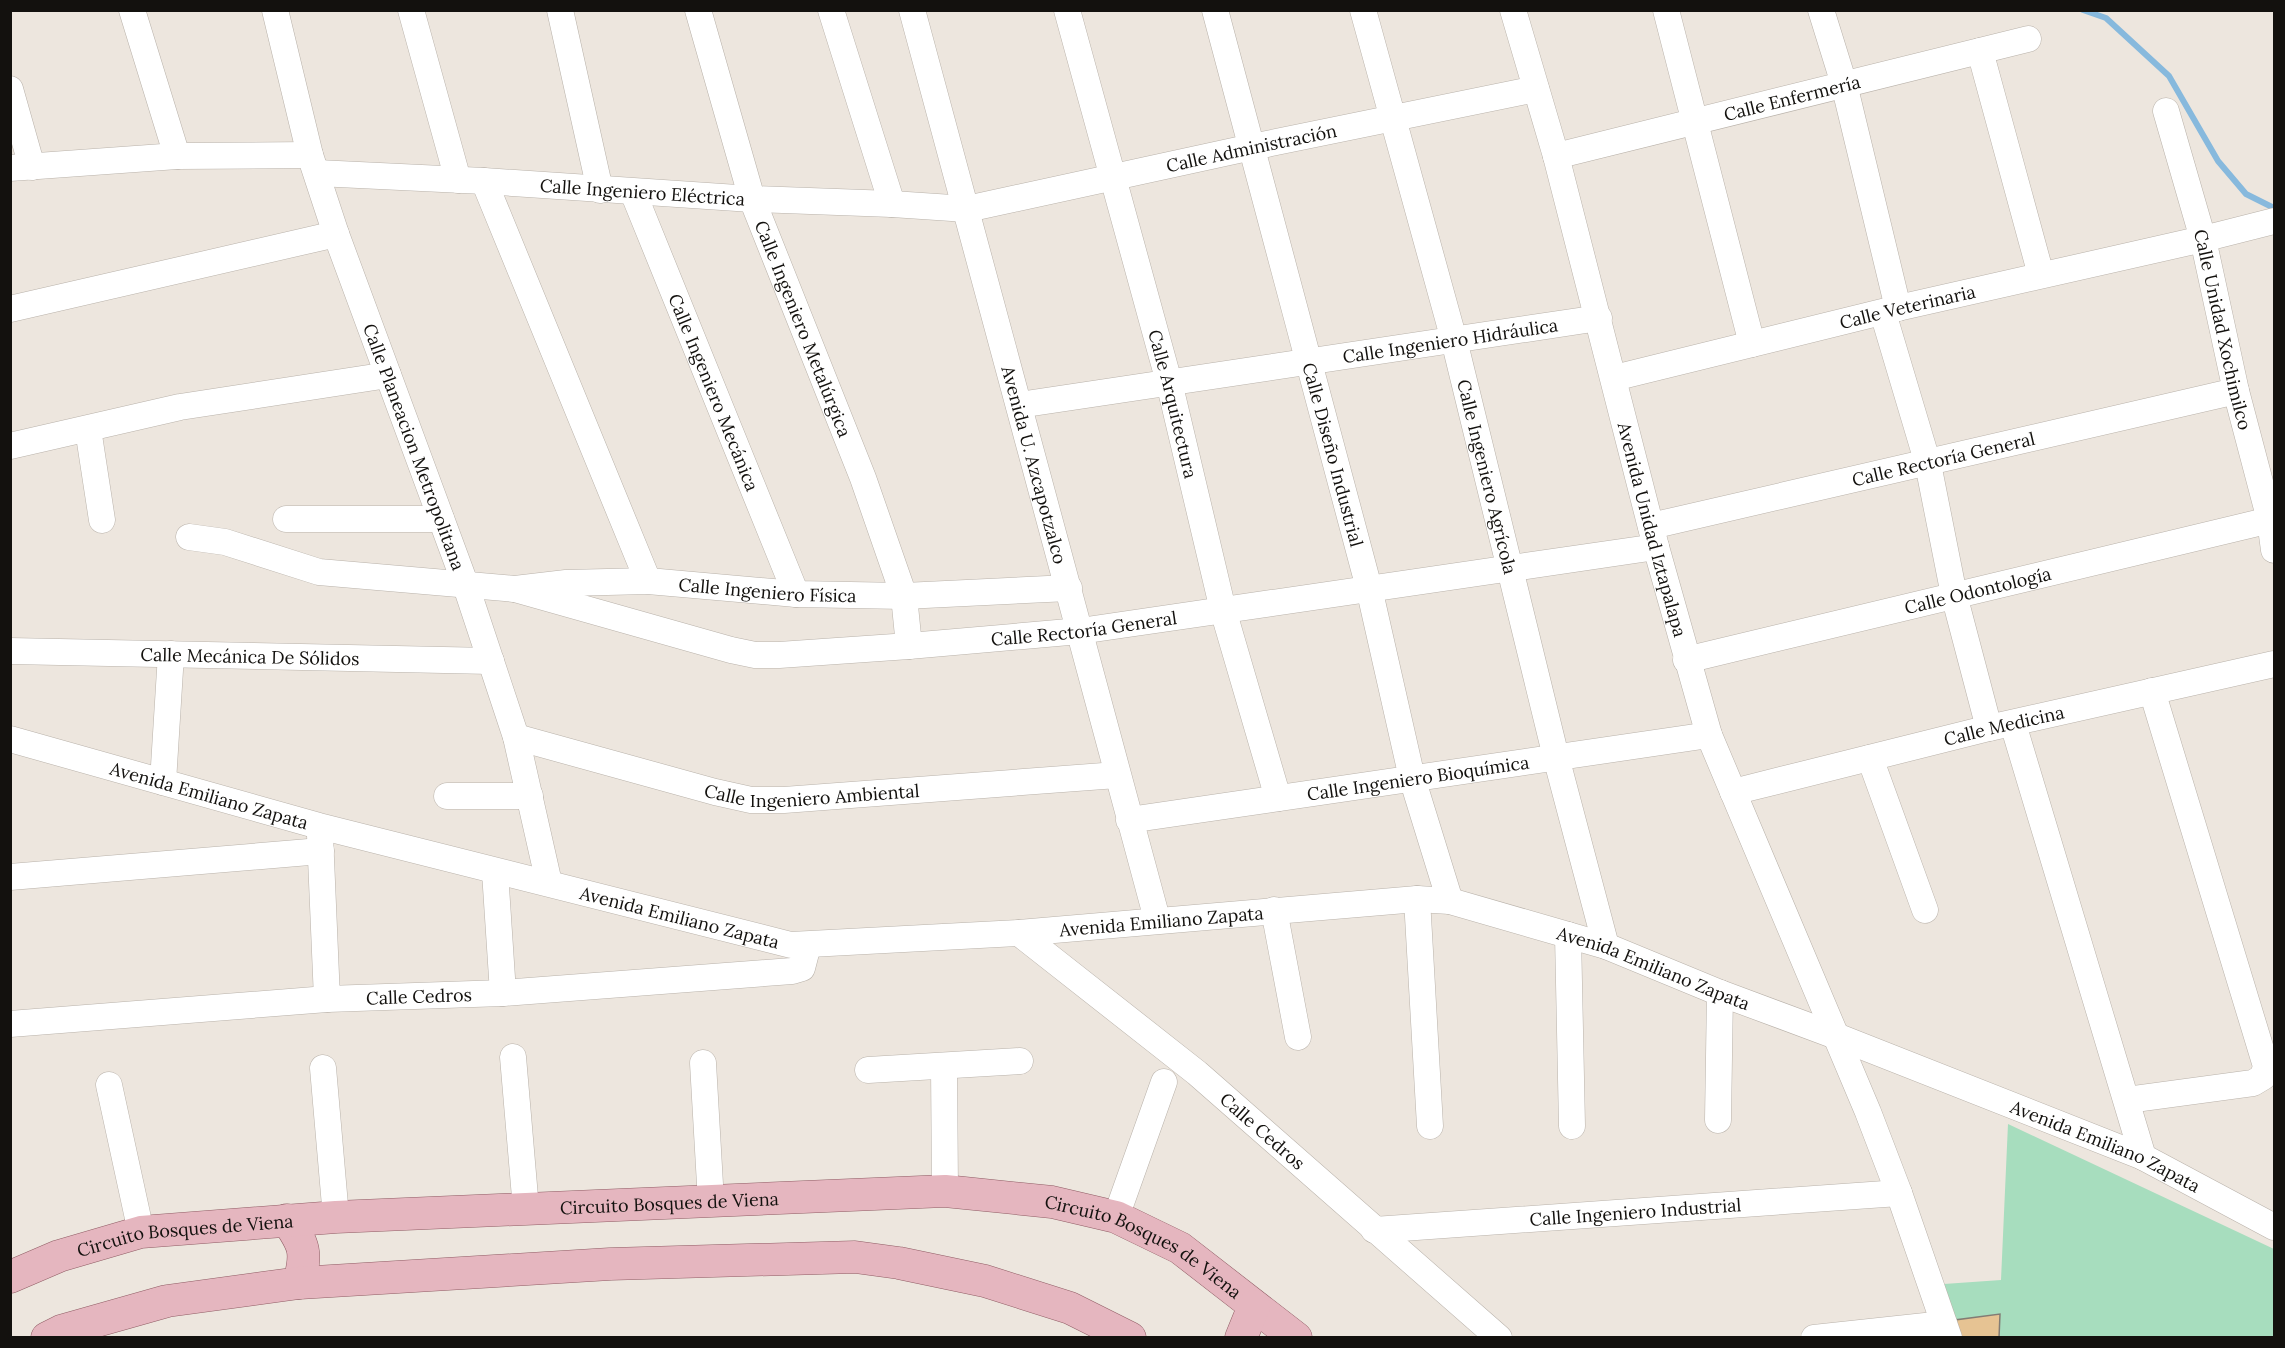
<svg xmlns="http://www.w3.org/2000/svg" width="2285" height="1348" viewBox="0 0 2285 1348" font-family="Lora,serif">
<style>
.green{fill:#a7ddbe}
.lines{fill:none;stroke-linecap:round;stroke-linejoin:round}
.stream{stroke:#87b9dd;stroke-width:6}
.building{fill:#e6c393;stroke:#827c74;stroke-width:1.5}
.minor-casing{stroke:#b9b2aa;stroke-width:27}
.major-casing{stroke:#905d65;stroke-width:33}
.minor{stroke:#fff;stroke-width:26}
.major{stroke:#e5b6bf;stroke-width:32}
.labels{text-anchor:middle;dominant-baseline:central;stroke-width:4.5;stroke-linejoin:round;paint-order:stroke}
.street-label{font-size:18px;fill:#13110e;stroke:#fff}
</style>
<rect width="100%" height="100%" fill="#ede6de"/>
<path class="green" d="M2008,1124L2274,1249V1337H1999L2000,1314L1955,1320L1944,1284L2001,1280Z"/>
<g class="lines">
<path class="stream" d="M2083,10L2106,18L2169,76L2218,161L2246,194L2274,208"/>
</g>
<path class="building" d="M2000,1314L1999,1338H1960L1955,1320Z"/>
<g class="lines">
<defs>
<g id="minor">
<path d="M132,10L177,156"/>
<path id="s1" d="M275,10L310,155L336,234L466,586L516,737L549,883"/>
<path d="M411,10L458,180"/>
<path d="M560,10L600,190"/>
<path id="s2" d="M698,10L752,199L863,478L904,596L909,646"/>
<path d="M831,10L892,204"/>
<path id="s3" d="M912,10L1157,919"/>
<path id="s4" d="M1067,10L1169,382L1223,610L1278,798"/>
<path id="s5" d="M1215,10L1369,588L1412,778L1450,901"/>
<path id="s6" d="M1363,10L1454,340L1556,757L1606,946"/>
<path id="s7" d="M1513,10L1556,156L1656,547L1709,735L1868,1112L1899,1193L1949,1338"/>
<path d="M1666,10L1752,344"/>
<path d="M1821,10L1844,84L1898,308"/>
<path d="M1980,51L2041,275"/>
<path d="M10,89L32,167"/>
<path id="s8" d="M2166,111L2203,239L2236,391L2270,520L2274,550"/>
<path id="s9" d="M1556,156L2028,39"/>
<path d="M10,168L177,156L310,155"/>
<path id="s10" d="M317,173L484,181L752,199L892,204L967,209L1252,147L1536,89"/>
<path d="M484,181L648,581"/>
<path id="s11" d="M633,192L796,594"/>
<path d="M10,309L336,234"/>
<path d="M1883,313L1928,464L1954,595L1989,728"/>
<path id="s12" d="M1614,378L1898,308L2203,239L2274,221"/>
<path id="s13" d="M1019,405L1599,318"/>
<path d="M88,429L102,520"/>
<path d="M10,446L180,407L388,375"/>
<path d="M286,519H441"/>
<path id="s14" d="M1651,526L2236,391"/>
<path id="s15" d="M189,537L225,542L319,572L515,589L566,583L648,581L796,594L904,596L1069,588"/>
<path id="s16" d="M515,589L731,650L755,655H779L909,646L1080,631L1656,547"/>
<path id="s17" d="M10,651L491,661"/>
<path id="s18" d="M1686,660L2270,520"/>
<path d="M2013,724L2143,1157"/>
<path id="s19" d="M516,737L715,792L751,800H784L1117,775"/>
<path id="s20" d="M10,739L319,826L791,945L1019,933L1417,899L1450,901L1606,946L1720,993L1836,1036L2143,1157L2274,1227"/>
<path d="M1870,758L1925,910"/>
<path d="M163,782L171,654"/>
<path id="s21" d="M1733,792L1989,728L2274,664"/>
<path d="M447,796H530"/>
<path id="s22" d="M1129,820L1709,735"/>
<path d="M320,835L327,999"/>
<path d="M495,872L503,993"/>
<path d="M10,877L321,851"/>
<path d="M1417,899L1430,1126"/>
<path d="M1274,910L1298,1037"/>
<path id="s23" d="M1019,933L1197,1073L1499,1338"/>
<path d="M1568,935L1572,1126"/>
<path id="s24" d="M10,1024L327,999L503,993L792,971L802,968L808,945"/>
<path d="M513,1057L526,1209"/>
<path d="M703,1063L711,1202"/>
<path d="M944,1066L945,1191"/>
<path d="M323,1068L336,1217"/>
<path d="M868,1070L1020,1061"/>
<path d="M109,1085L141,1232"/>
<path d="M2127,1100L2253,1083L2263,1077L2266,1066L2152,691"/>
<path d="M1718,1120L1720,993"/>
<path d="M1116,1217L1164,1082"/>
<path id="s25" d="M1374,1230L1899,1193"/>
<path d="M1814,1338L1944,1324"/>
</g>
<g id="major">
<path d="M287,1220C305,1246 307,1252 299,1283"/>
<path id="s26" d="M10,1277L59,1256L141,1232L336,1217L945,1191L1052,1202L1116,1217L1180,1248L1296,1338"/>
<path d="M47,1338L61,1331L167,1301L299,1283L610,1264L855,1257L899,1263L985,1281L1070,1308L1130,1338"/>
<path d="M1241,1338L1254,1306"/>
</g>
</defs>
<use href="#minor" class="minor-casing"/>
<use href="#major" class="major-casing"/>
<use href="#minor" class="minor"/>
<use href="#major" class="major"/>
</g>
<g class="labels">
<g class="street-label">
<text stroke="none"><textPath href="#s9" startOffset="243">Calle Enfermería</textPath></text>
<text stroke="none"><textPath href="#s10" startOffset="942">Calle Administración</textPath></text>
<text stroke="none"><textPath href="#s10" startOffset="326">Calle Ingeniero Eléctrica</textPath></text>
<text stroke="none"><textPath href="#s12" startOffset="302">Calle Veterinaria</textPath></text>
<text stroke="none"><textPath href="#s2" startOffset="336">Calle Ingeniero Metalúrgica</textPath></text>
<text stroke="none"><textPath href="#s8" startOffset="226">Calle Unidad Xochimilco</textPath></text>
<text stroke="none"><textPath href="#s13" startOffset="436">Calle Ingeniero Hidráulica</textPath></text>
<text stroke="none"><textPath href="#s11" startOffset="216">Calle Ingeniero Mecánica</textPath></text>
<text stroke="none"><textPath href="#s4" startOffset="408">Calle Arquitectura</textPath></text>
<text stroke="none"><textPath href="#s1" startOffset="459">Calle Planeacion Metropolitana</textPath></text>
<text stroke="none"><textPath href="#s5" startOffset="460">Calle Diseño Industrial</textPath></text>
<text stroke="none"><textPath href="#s14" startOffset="300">Calle Rectoría General</textPath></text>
<text stroke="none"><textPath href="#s3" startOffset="471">Avenida U. Azcapotzalco</textPath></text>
<text stroke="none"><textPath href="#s6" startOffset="483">Calle Ingeniero Agrícola</textPath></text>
<text stroke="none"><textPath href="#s7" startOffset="538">Avenida Unidad Iztapalapa</textPath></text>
<text stroke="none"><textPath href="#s15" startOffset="585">Calle Ingeniero Física</textPath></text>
<text stroke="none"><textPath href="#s18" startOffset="300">Calle Odontología</textPath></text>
<text stroke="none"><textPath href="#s16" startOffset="579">Calle Rectoría General</textPath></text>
<text stroke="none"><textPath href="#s17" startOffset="240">Calle Mecánica De Sólidos</textPath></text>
<text stroke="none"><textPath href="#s21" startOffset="279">Calle Medicina</textPath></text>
<text stroke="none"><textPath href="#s22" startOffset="292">Calle Ingeniero Bioquímica</textPath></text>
<text stroke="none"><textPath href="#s19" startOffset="304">Calle Ingeniero Ambiental</textPath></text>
<text stroke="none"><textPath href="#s20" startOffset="207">Avenida Emiliano Zapata</textPath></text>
<text stroke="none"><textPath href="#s20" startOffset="693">Avenida Emiliano Zapata</textPath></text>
<text stroke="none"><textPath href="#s20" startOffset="1179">Avenida Emiliano Zapata</textPath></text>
<text stroke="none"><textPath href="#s20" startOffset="1683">Avenida Emiliano Zapata</textPath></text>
<text stroke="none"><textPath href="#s24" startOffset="410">Calle Cedros</textPath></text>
<text stroke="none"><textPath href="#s23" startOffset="314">Calle Cedros</textPath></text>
<text stroke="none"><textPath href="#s20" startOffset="2169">Avenida Emiliano Zapata</textPath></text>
<text stroke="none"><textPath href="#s26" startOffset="668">Circuito Bosques de Viena</textPath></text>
<text stroke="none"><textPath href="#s25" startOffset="262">Calle Ingeniero Industrial</textPath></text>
<text stroke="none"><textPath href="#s26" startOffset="182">Circuito Bosques de Viena</textPath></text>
<text stroke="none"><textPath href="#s26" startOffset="1154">Circuito Bosques de Viena</textPath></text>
</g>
</g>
<rect width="2285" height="1348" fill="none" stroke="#13110e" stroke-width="24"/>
</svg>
